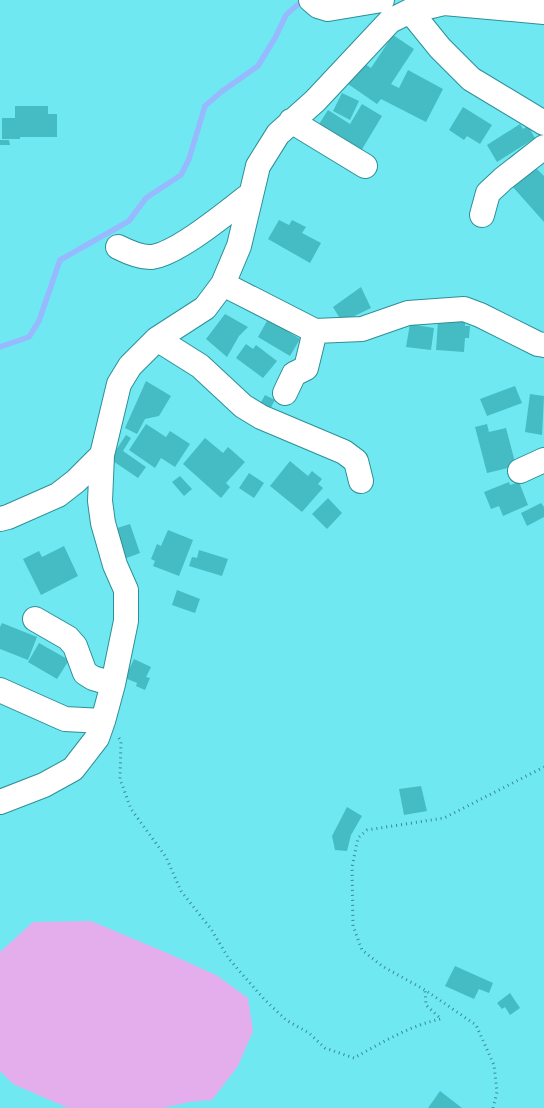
<svg xmlns="http://www.w3.org/2000/svg" width="544" height="1108" viewBox="0 0 544 1108" font-family="'Fira Sans',sans-serif">
<style>
.green{fill:#e4adeb}
.lines{fill:none;stroke-linecap:round;stroke-linejoin:round}
.stream{stroke:#96bafd;stroke-width:5.5}
.building{fill:#45bbc4}
.minor-casing{stroke:#2f8f96;stroke-width:26}
.path{stroke:#378c93;stroke-width:3;stroke-dasharray:1 4;stroke-linecap:butt}
.minor{stroke:#fff;stroke-width:24}
</style>
<rect width="100%" height="100%" fill="#70e8f2"/>
<path class="green" d="M91,921L167,953L216,975L248,998L253,1031L238,1066L212,1100L190,1102L163,1108H68L13,1084L0,1071V952L33,922Z"/>
<g class="lines">
<path class="stream" d="M0,347L29,337L39,321L60,260L129,221L146,198L181,175L189,159L205,106L221,92L258,66L275,38L286,15L303,0"/>
</g>
<path class="building" d="M393,35L414,49L391,84L399,88L408,70L443,89L426,122L381,99L377,104L348,84L362,62L371,68Z
M342,93L359,101L350,120L333,111Z
M362,104L382,116L358,156L316,129L328,110L350,124Z
M15,106H48V114H57V137H20V139H2V118H15Z
M463,107L492,125L480,144L467,136L464,140L449,130Z
M520,124L523,129L528,126L535,138L497,162L487,145Z
M0,140H9L10,145H0Z
M534,166L544,176V222L512,186Z
M279,220L289,225L292,220L306,227L302,233L321,243L310,263L268,239Z
M361,287L371,308L342,322L333,307Z
M225,314L248,327L239,336L227,357L206,339Z
M268,319L300,339L290,356L258,337Z
M438,321L465,322V326H470L469,338H465L464,352L436,350Z
M410,324L434,328L431,350L406,347Z
M246,344L253,349L256,345L277,361L263,378L236,358Z
M146,381L171,396L159,416L145,419L137,434L125,428Z
M515,386L522,403L487,416L480,399Z
M530,394L544,396L542,435L525,432Z
M265,395L275,400L270,409L260,404Z
M146,424L166,437L170,431L190,444L175,467L161,458L155,468L129,450Z
M487,424L489,432L506,428L516,466L487,473L475,427Z
M126,435L131,438L123,451L146,467L138,478L110,459Z
M205,438L223,453L228,447L245,462L226,483L230,487L221,498L183,464Z
M290,461L308,476L312,471L322,479L318,484L323,488L302,512L270,486Z
M249,473L264,483L254,498L239,488Z
M180,476L192,489L184,496L172,482Z
M509,482L510,485L519,482L528,505L503,516L499,506L491,509L484,492Z
M328,498L342,513L327,529L312,514Z
M541,503L544,507V517L527,526L521,513Z
M130,524L140,553L124,559L114,529Z
M168,530L193,540L179,576L153,566L155,561L151,559L157,544L161,546Z
M64,546L78,576L41,595L23,559L39,551L42,557Z
M199,550L228,559L222,576L189,566L192,557L197,558Z
M177,590L200,599L195,613L172,605Z
M2,623L37,637L28,660L0,649V627Z
M39,643L69,660L57,679L28,662Z
M134,659L151,667L146,677L150,678L145,690L136,686L137,683L125,678Z
M421,786L427,811L404,815L399,789Z
M347,807L362,816L351,835L347,851L335,850L332,836Z
M455,966L493,983L489,993L479,989L474,999L445,986Z
M510,993L520,1008L510,1015L505,1007L502,1009L497,1003Z
M440,1091L462,1108H428Z"/>
<g class="lines">
<defs>
<path id="minor" d="M311,0L318,6L328,9L382,0
M410,11L440,48L471,79L544,123
M291,121L365,166
M482,215L488,193L503,179L544,147
M118,247C128,252 141,258 152,257C179,253 228,211 251,194
M223,284L315,331L306,368L294,374L285,393
M315,331L362,329L408,313L464,309L480,315L538,344L544,345
M157,339L200,366L243,406L261,417L344,452L356,461L361,481
M520,471L544,460
M0,519L8,517L58,495L76,481L102,455L119,384L130,366L157,339L205,308L223,284L239,246L258,166L278,134L315,101L390,21L410,11L444,3L544,12
M35,619L68,638L75,646L85,673L93,678L113,684
M0,690L65,719L103,721
M0,802L44,785L73,769L97,738L103,721L113,684L126,621V590L115,565L103,523L100,501L102,455"/>
</defs>
<use href="#minor" class="minor-casing"/>
<path class="path" d="M119,738L121,741L120,779L131,809L166,857L181,891L211,929L229,959L264,999L286,1020L309,1033L325,1048L354,1058C381,1043 411,1025 441,1019L426,1005L425,990
M493,1108L497,1092L494,1065L476,1025L425,990L382,966L362,950L353,926L352,867L358,838L367,830L444,818L544,767"/>
<use href="#minor" class="minor"/>
</g>
</svg>
